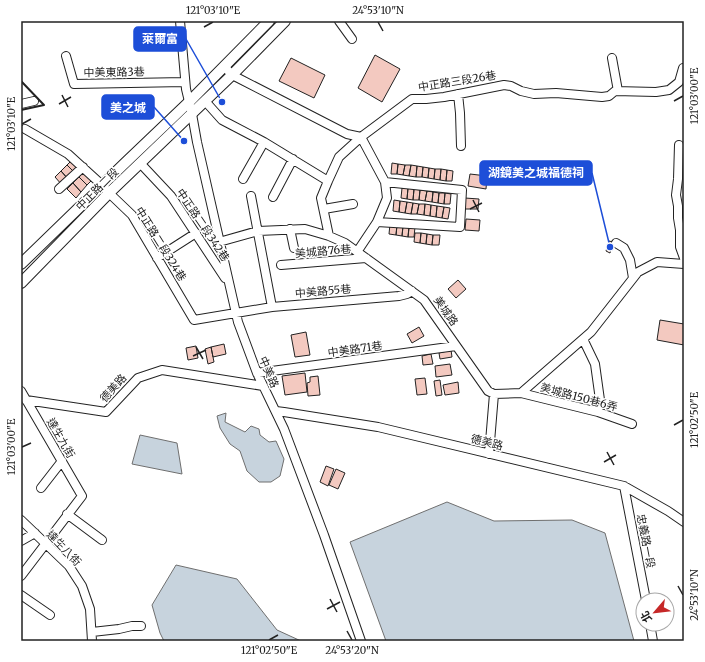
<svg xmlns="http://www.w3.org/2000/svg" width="705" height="662" viewBox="0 0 705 662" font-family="Merriweather,'Noto Sans TC',serif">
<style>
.water{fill:#c7d3dd;stroke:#6f6f6f}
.building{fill:#f3c9c0;stroke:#222}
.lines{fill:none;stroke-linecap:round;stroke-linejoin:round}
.minor-casing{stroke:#222;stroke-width:10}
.major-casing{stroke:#222;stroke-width:12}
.minor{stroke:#fff;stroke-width:8}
.major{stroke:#fff;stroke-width:10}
.wall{stroke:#222;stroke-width:2}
.ticks{fill:none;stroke:#222;stroke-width:1.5}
.labels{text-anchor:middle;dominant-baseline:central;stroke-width:3;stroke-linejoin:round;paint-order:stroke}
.street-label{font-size:11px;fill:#222;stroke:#fff}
.leader{fill:none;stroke:#1d4ed8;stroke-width:1.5}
.callout-dot{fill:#1d4ed8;stroke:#fff;stroke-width:1.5}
.callout{fill:#1d4ed8;stroke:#1d4ed8;stroke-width:1.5}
.callout-label{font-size:12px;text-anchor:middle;font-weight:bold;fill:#fff}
.neatline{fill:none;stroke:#222;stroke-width:1.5}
.ticks-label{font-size:10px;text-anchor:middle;fill:#222}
</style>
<rect width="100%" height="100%" fill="#fff"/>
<path class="water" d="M226,413L225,422L245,432L251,426L259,429L260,435L269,442L276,441L284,459L280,476L271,482H259L247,471L240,451L230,444L220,428L217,416Z
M140,435L177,443L182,474L132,464Z
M447,502L494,521L572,520L605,533L634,641H386L350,542Z
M176,565L237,579L277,630L301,641H164L160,633L152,605Z"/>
<path class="building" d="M375,55L400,69L382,102L358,88Z
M291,58L325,75L314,98L279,81Z
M73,159L81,167L75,173L67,165Z
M392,163L398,164L397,174H391Z
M398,164L405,165L403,175L397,174Z
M67,165L75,173L68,179L61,171Z
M405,165H411L409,176L403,175Z
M411,165L417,166L416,177L409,176Z
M417,166L423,167L422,177H416Z
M423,167L429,168L428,178L422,177Z
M429,168L435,169L434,179L428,178Z
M435,169H441L440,180L434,179Z
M441,169L447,170L446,181L440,180Z
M447,170L453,171L452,181H446Z
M61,171L68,179L62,185L55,177Z
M85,171L93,179L87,185L79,177Z
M470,174L487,176L486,189L468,186Z
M79,177L87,185L81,192L73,183Z
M73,183L81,192L76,198L67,189Z
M402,188H408L407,199L401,198Z
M408,188L414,189L413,200L407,199Z
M414,189L420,190L419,200H413Z
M420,190L427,191L425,201L419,200Z
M427,191L433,192L432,202L425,201Z
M433,192L439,193L438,203L432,202Z
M439,193H445L444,204L438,203Z
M445,193L451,194L450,204H444Z
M465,198L479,199L478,209H465Z
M394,200L400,201L399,212L393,211Z
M400,201L407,202L405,213L399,212Z
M407,202L413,203L411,214L405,213Z
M413,203L419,204L417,214H411Z
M419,204H425L424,215L417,214Z
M425,204L431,205L430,216L424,215Z
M431,205L437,206L436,217L430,216Z
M437,206L444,207L442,218L436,217Z
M444,207L450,208L448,219L442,218Z
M466,219L480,220L479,231L465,230Z
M390,224L397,225L396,235L389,234Z
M397,225L403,226L402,236L396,235Z
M403,226L409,227L408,237L402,236Z
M409,227H415L414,237H408Z
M415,233H421L420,243L414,242Z
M421,233L427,234L426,244L420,243Z
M427,234L433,235L432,245L426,244Z
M433,235H440L439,245H432Z
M609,241L613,242L610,253L606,251Z
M458,280L466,289L456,298L448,289Z
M660,320L684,324V345L657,340Z
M419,327L424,336L412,343L407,334Z
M306,332L310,355L295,357L291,335Z
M224,344L226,354L213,357L211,347Z
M196,346L198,358L188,360L186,348Z
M211,347L214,362L208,364L205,349Z
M451,350L452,357L440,359L439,353Z
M431,354L433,364L423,365L422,356Z
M450,364L452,375L436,377L435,366Z
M305,373L307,392L285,395L282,376Z
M318,376L320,395L308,396L307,383L310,382V377Z
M425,378L427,394L417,395L415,379Z
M440,380L442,395L436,396L434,381Z
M458,382L459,393L445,395L443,385Z
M326,466L334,469L328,486L320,482Z
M336,469L345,473L338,489L329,485Z"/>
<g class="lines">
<defs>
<path id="minor" d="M180,21L186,89L192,114L197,142L238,322L257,373L284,429L324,535L361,641
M339,21L352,39
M66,56L74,84L185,82
M612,58L618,91
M224,66L232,75L238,78L347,134L361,137
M458,94L460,113L461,146
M205,101L222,120L264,142L328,181
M21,104L34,101
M25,129L68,154L102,185L109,193L132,215L194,320L272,307L399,296L407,294L412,291
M679,145L678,179L676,195L678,206V218L680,230V247L684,258
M140,163L171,196L225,278
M243,179L264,142
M59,189L83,167
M251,196L272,307
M273,197L293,159
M324,209L353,204
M377,222L460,227L462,190L385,182
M290,229L294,248
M329,236L321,198L328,181L339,157L361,137L412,99H426L444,97L504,85L511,86L521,91L534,94L556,93L602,97L609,96L615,91L656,92L669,90L679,82L683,68
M219,242L258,231L305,229L329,236L345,243L424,300L488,391L494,394L521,393L598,412L632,424
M616,243L624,248L630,260L633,278
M357,252L377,222L387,198L385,182L361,137
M157,258L196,233
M281,265L366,258
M583,339L595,364L600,400L598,412
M257,373L456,346
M21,391L82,496L21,576
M521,393L591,332L638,272L657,262L684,264
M26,400L106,412L138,378L162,370L263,386
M276,411L284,412L378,427L624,486L668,511L684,522
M489,454L494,394
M624,486L646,600
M41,488L62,461
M67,514L102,540
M21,520L69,566L82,586L90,609L92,641
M21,541L35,533
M21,595L50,615
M650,624L653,641
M92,632L119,629L132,626H141"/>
<path id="major" d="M21,264L124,164L190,101L269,21
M21,283L109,193L232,75L285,21"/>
</defs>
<use href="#minor" class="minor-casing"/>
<use href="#major" class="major-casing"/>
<use href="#minor" class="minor"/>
<use href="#major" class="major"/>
<path class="wall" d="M21,81L44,105L21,110"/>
</g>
<path class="ticks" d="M378,22L383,31M204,27L213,22M62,95L68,107M674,101L683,96M59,104L71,97M22,124L31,119M473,200L479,212M470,209L482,203M196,347L203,359M193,356L206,350M674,425L683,420M22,447L31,443M607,452L614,465M604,462L616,455M678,586L683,595M330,599L337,612M327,609L340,602M347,631L352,640M269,640L278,635"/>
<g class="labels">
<g class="street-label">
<text transform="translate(114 72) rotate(-1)">中美東路3巷</text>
<text transform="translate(457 81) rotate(-9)">中正路三段26巷</text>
<text transform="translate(97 189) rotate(-45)">中正路二段</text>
<text transform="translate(203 225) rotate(56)">中正路二段342巷</text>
<text transform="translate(161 244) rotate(58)">中正路二段324巷</text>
<text transform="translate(323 251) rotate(-5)">美城路76巷</text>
<text transform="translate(323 291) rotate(-5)">中美路55巷</text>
<text transform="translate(446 311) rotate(55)">美城路</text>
<text transform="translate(355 349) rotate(-8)">中美路71巷</text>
<text transform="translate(269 372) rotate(66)">中美路</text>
<text transform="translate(113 388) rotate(-48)">德美路</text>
<text transform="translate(579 397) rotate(15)">美城路150巷6弄</text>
<text transform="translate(61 438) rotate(60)">達生九街</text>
<text transform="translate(487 442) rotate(14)">德美路</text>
<text transform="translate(646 541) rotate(79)">忠義路一段</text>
<text transform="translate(64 548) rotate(46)">達生八街</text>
</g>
</g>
<path class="leader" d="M222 102L186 39M184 141L154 107M610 247L592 173"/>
<g class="callout-dot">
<circle cx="222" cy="102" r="4"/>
<circle cx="184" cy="141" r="4"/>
<circle cx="610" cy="247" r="4"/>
</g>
<g class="callout">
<rect x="134" y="27" width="52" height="24" rx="4"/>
<rect x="102" y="95" width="52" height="24" rx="4"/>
<rect x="480" y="161" width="112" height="24" rx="4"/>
</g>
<g class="callout-label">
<text x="160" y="43">萊爾富</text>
<text x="128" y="112">美之城</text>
<text x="536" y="177">湖鏡美之城福德祠</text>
</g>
<rect width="705" height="662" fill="none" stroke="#ffffff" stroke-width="44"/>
<g transform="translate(655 612) rotate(242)"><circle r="19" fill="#ffffff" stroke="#a7a7a7"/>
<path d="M0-3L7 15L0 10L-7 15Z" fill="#c62828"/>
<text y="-6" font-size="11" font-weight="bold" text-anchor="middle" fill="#222222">北</text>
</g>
<rect x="22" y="22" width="661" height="618" class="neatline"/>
<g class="ticks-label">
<text x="213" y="14">121°03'10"E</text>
<text x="378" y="14">24°53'10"N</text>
<text transform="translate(694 96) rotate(-90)" y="4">121°03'00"E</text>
<text transform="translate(11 124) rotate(-90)" y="4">121°03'10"E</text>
<text transform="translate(694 420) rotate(-90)" y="4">121°02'50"E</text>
<text transform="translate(11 447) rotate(-90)" y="4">121°03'00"E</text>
<text transform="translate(694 595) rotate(-90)" y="4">24°53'10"N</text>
<text x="269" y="654">121°02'50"E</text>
<text x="352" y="654">24°53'20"N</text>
</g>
</svg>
